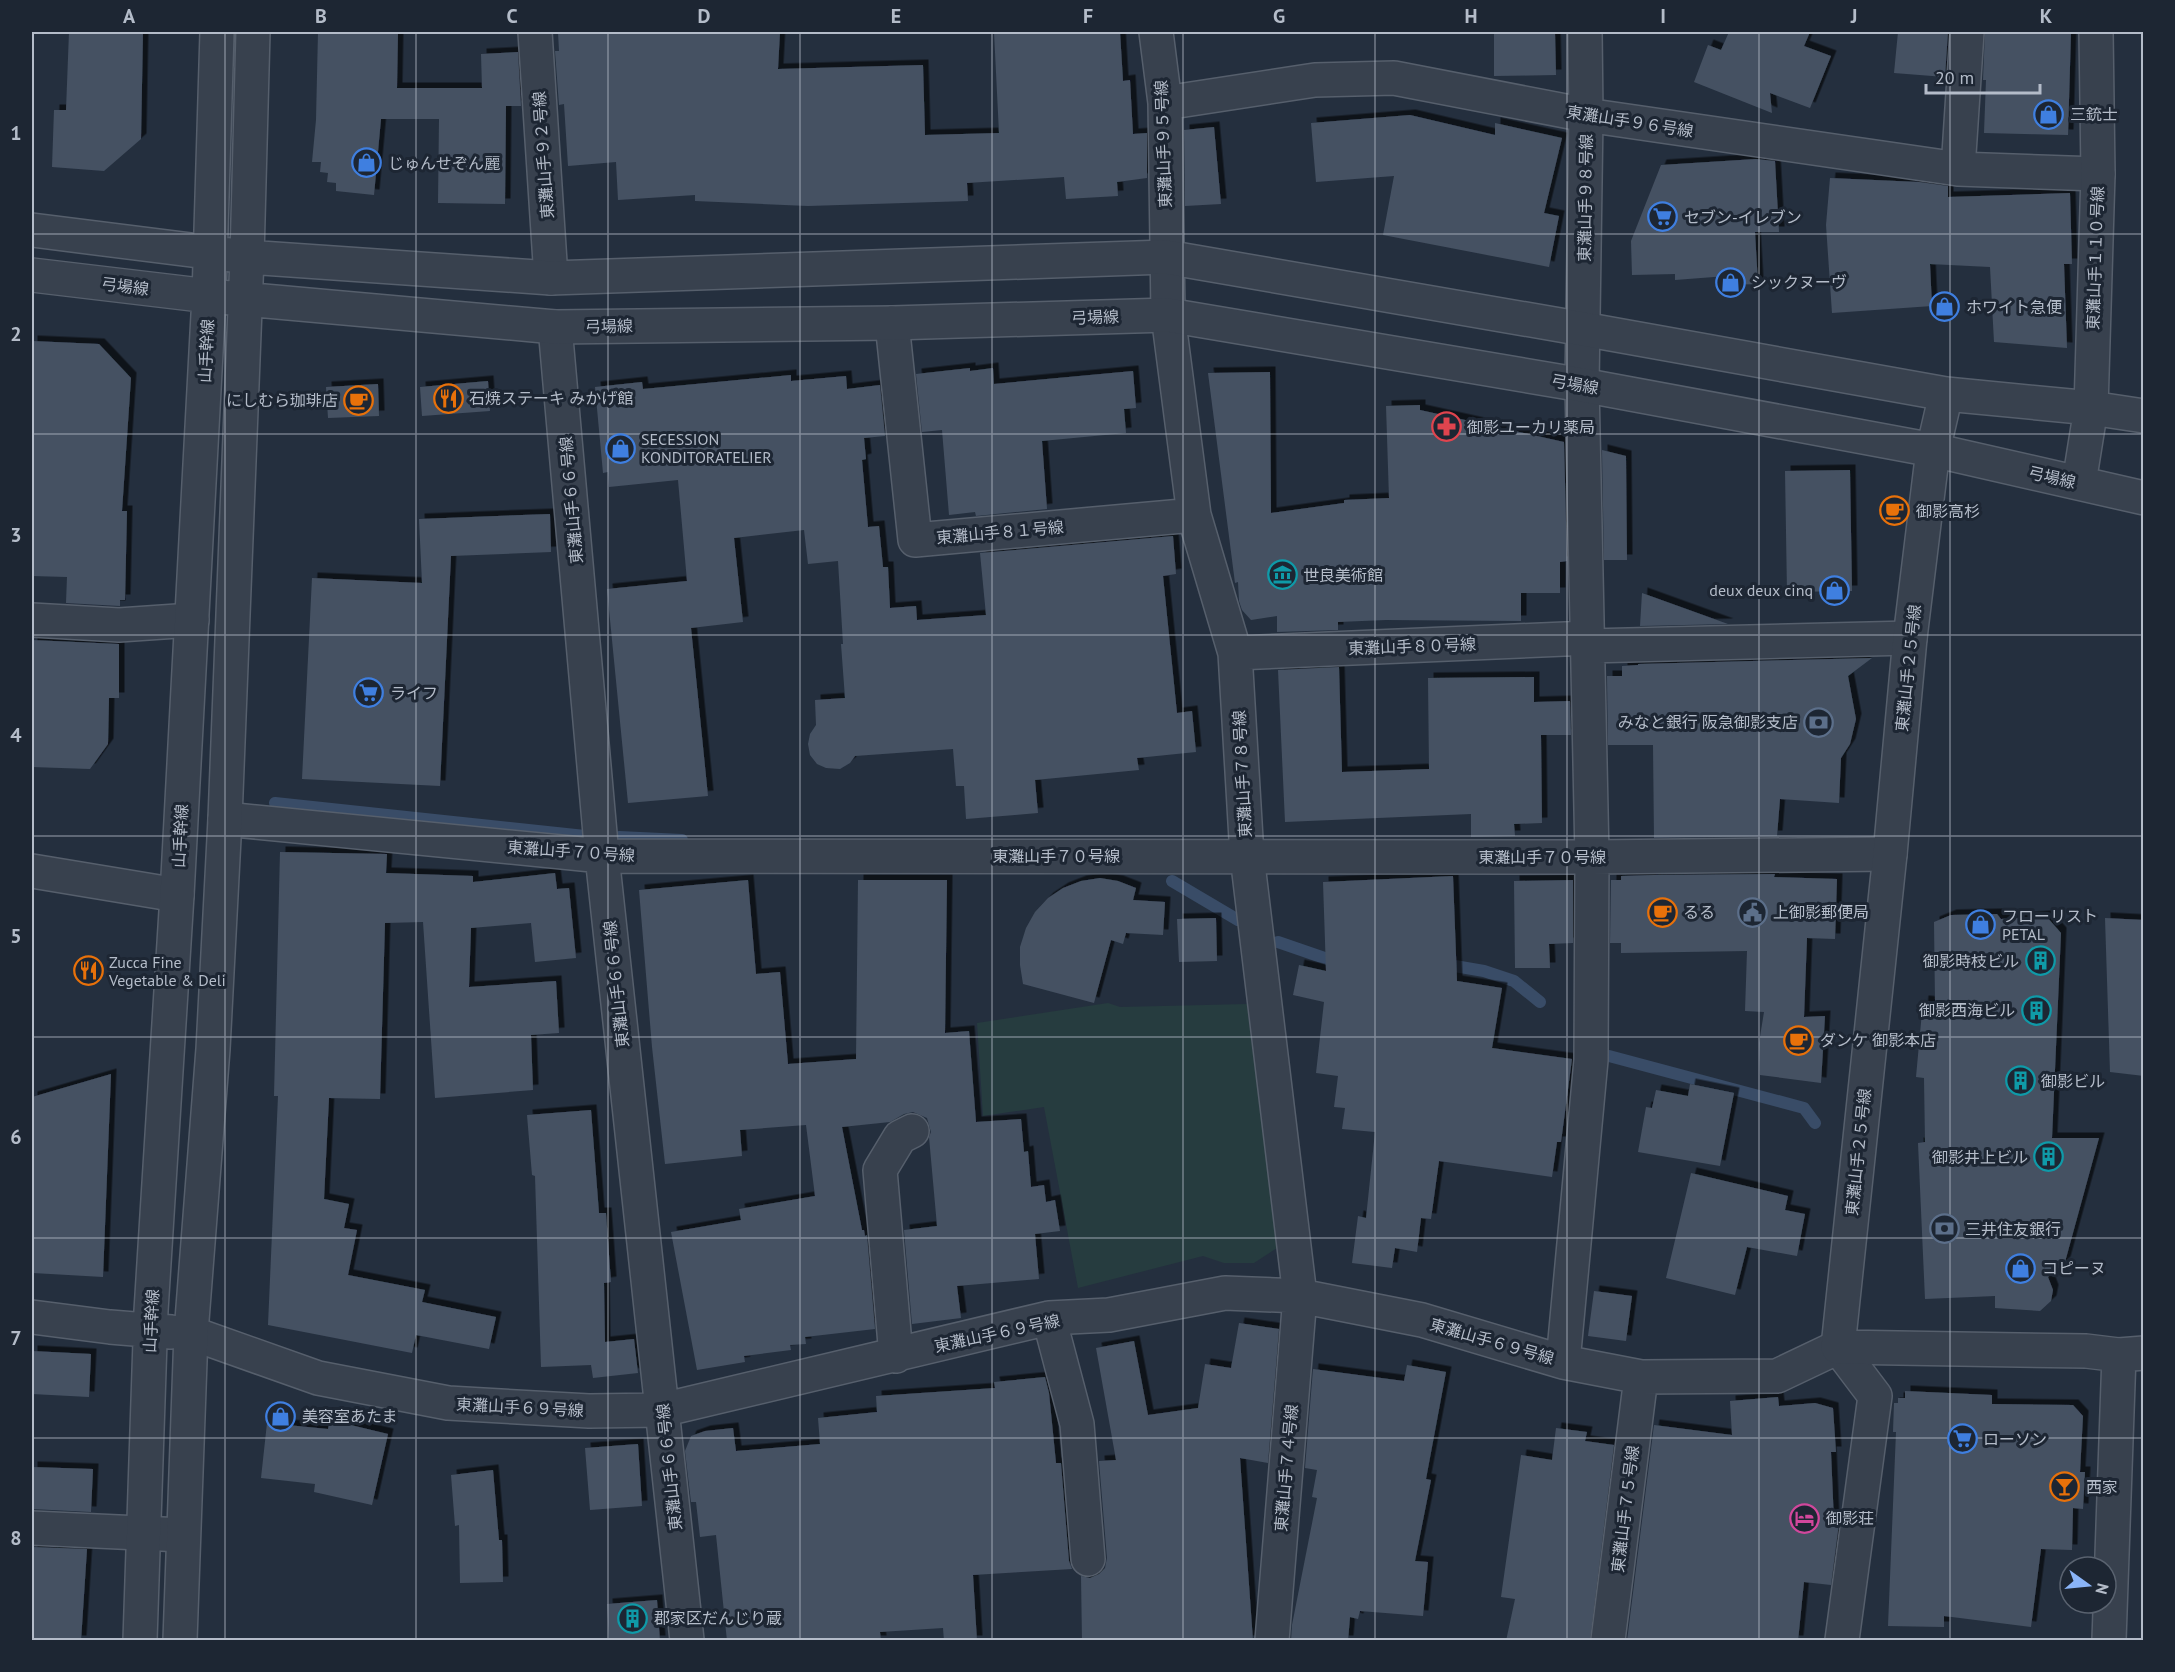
<svg xmlns="http://www.w3.org/2000/svg" width="2175" height="1672" viewBox="0 0 2175 1672" font-family="'PT Sans','Noto Sans JP',sans-serif">
<style>
.green{fill:#263c3f}
.lines{fill:none;stroke-linecap:round;stroke-linejoin:round}
.stream{stroke:#394c67;stroke-width:12}
.building{fill:#455162;filter:url(#shadow)}
.minor-casing{stroke:#565f6c;stroke-width:36}
.tertiary-casing{stroke:#565f6c;stroke-width:36}
.minor{stroke:#38414e;stroke-width:33}
.tertiary{stroke:#38414e;stroke-width:33}
.grid{fill:none;stroke:#b4bcc9;stroke-width:1.5;stroke-opacity:0.55}
.labels{text-anchor:middle;dominant-baseline:central;stroke-width:6;stroke-linejoin:round;paint-order:stroke}
.poi-label{font-size:16px;fill:#b4bcc9;stroke:#1d2633;text-anchor:start}
.street-label{font-size:16px;fill:#b4bcc9;stroke:#1d2633}
.neatline{fill:none;stroke:#b4bcc9;stroke-width:2}
.grid-label{font-size:20px;text-anchor:middle;font-weight:bold;fill:#b4bcc9}
</style>
<defs>
<filter id="shadow"><feDropShadow dx="5.5" dy="-5.5" stdDeviation="0" flood-color="#0009"/></filter>
</defs>
<rect width="100%" height="100%" fill="#242f3e"/>
<path class="green" d="M1108,1003L1120,1007L1247,1004L1277,1248L1254,1263H1224L1203,1256L1078,1288L1044,1107L983,1116L977,1023Z"/>
<g class="lines">
<path class="stream" d="M275,803L585,836
M619,837L682,840
M1172,881L1238,920
M1278,942L1339,963
M1443,964L1484,971L1514,981L1540,1002
M1609,1056L1804,1108L1815,1123"/>
</g>
<path class="building" d="M69,32H143L141,139L104,171L52,167L54,110H66Z
M318,32H398L397,88H482L481,54L518,52L521,106H506L505,204L438,203L439,119H381L374,195L336,191V183L327,182L328,173L320,172L321,162H312L316,120Z
M558,32H780L778,69L923,65L925,135L999,133L994,32H1120L1123,81L1130,80L1133,134L1147,133V178L1117,182L1118,196L1066,199L1064,177L967,183L968,201L808,206L695,201V195L618,200L616,162L568,166L564,104L559,105L555,51H559Z
M1494,32H1555L1556,75L1494,76Z
M1729,32H1810L1804,46L1831,56L1810,108L1770,93L1772,113L1694,82L1708,45L1721,50Z
M1898,32H1948L1945,77L1894,73Z
M1985,32H2071L2068,135L1984,133L1986,80H1983Z
M1410,115L1495,135V123L1562,138L1544,213L1559,216L1549,267L1383,235L1394,176L1316,182L1311,123Z
M1214,127L1221,204L1185,206L1184,130Z
M1756,159L1775,161L1779,232H1755L1758,284L1727,285V276L1675,280V274L1632,275L1631,241L1661,165Z
M1830,178L1919,182L1948,186V197L2070,193L2072,264H2064L2067,348L1994,342L1990,267L1930,264L1932,306L1832,313L1826,225Z
M32,341L99,344L131,378L122,511H127L125,600H120V606L66,603L67,577L32,576Z
M970,368V371L993,368L994,384L1133,371L1136,408L1124,409L1126,433L1042,441L1047,509L976,516L975,512L949,515L942,430L922,432L916,374Z
M1270,372L1271,513L1344,503V500L1389,498L1386,406L1420,405V410L1564,442L1567,561L1560,562V593H1521V621L1386,620L1338,622V630L1277,632V616L1251,620L1242,610L1239,601L1238,582L1235,583L1208,373Z
M791,375V381L846,376L847,389L880,385L885,436L864,438L866,459L862,460L868,527L879,526L883,567H888L890,608L916,606L917,620L986,615L980,553L1173,536L1176,574L1163,576L1177,713L1192,711L1196,752L1137,758L1139,770L1035,780L1038,813L966,819L964,786H956L953,749L855,756L850,763L840,769L826,768L817,764L810,755L808,744L810,734L816,725L815,700L845,698L841,644H843L838,561L808,564L804,530L734,538L743,622L691,628L708,796L628,803L607,589L687,581L678,480L609,487L608,472L603,473L595,387L642,382L643,389Z
M488,381L490,411L422,416L420,387Z
M378,384L379,416L328,418L326,387Z
M1602,450L1626,456L1627,560H1604Z
M1850,470L1852,591L1787,592L1785,471Z
M550,514L551,552L451,556L440,786L302,779L312,578L422,583L419,519Z
M1642,593L1728,624L1640,626Z
M32,640L119,644V698H109L108,744L90,769L32,767Z
M1872,658L1848,676L1856,719L1850,744L1841,758L1839,803L1780,799L1777,836L1654,838L1653,745H1608L1607,676H1622V666L1638,665V664Z
M1339,667L1342,772L1429,769L1428,678L1534,677V702L1570,701L1571,735H1541L1542,823L1514,824L1515,836L1471,837V814L1285,822L1278,670Z
M280,852L387,854L386,873L473,876V882L555,873L557,889L569,888L576,958L535,962L531,923L471,928L469,987L556,981L559,1033L531,1035L533,1090L435,1098L423,922L385,923L380,1099L329,1098L324,1199L349,1204L344,1228L357,1230L348,1275L425,1290L422,1302L496,1317L489,1349L416,1335L412,1353L268,1325L278,1096H274Z
M1775,874L1774,877L1837,879L1835,939L1807,938L1804,1017L1825,1016L1821,1083L1760,1075L1759,1043L1764,1012L1745,1011L1747,951L1621,953V943H1610L1611,880H1621V876L1654,875Z
M1453,876L1457,981L1502,988L1492,1048L1572,1059L1561,1142H1557L1552,1177L1439,1161L1431,1219L1421,1218L1417,1252L1395,1248L1392,1268L1352,1263L1358,1216L1366,1218L1375,1132L1342,1129L1345,1108L1334,1107L1338,1076L1316,1073L1324,1002L1293,995L1299,965L1326,971L1323,882Z
M1100,878L1118,881L1136,888L1133,900L1165,902L1163,935L1126,933L1123,944L1111,940L1094,1003L1023,984L1020,965V947L1026,928L1035,912L1048,898L1063,888L1081,881Z
M748,880L756,974L780,972L788,1064L856,1059L858,880H947L945,1033L969,1031L976,1122L1021,1119L1024,1152L1028,1151L1031,1187L1044,1185L1046,1202L1055,1200L1060,1231L1035,1234L1039,1279L957,1286L961,1318L912,1324L904,1230L937,1226L929,1137L931,1132L927,1118L913,1112L904,1114L890,1122L842,1127L862,1230H864L865,1236L867,1235L875,1329L805,1337L806,1344L790,1345L791,1350L744,1356L745,1362L697,1370L671,1232L741,1220L739,1209L815,1196L806,1125L740,1130L742,1156L665,1164L652,1047L639,890Z
M1573,880V943L1549,944L1550,968H1515L1514,881Z
M1997,914L2001,919L2046,916L2061,933L2052,1138H2099L2065,1262L2048,1277L2053,1290L2051,1301L2040,1311L1995,1308V1296L1925,1299L1918,1143L1925,1142L1924,1078L1916,1077L1923,1001L1935,1002L1934,922L1951,915Z
M1216,918L1217,961L1179,962L1177,919Z
M2105,918L2144,920V1076L2110,1072Z
M111,1074L103,1277L33,1273L32,1097Z
M1690,1084L1734,1093L1720,1166L1638,1152L1646,1107L1652,1108L1656,1090L1688,1096Z
M591,1110L599,1213H606L611,1282L604,1283L605,1342L634,1339L638,1373L593,1378L591,1365L541,1367L535,1176L532,1175L527,1115Z
M1691,1173L1788,1196L1785,1210L1805,1214L1797,1256L1747,1247L1735,1295L1666,1278Z
M1594,1291L1632,1296L1626,1341L1588,1336Z
M1239,1323L1279,1329L1268,1463L1240,1458L1253,1641H1082L1081,1576L1090,1578L1099,1574L1105,1568L1107,1558L1099,1461L1116,1460L1096,1348L1134,1341L1148,1415L1198,1408L1205,1364L1231,1368Z
M32,1351L91,1354L89,1397L32,1394Z
M1407,1365L1446,1372L1426,1479L1431,1480L1415,1561L1428,1562L1423,1616L1360,1611L1358,1619L1350,1617L1348,1641H1291L1292,1625L1317,1498L1312,1497L1317,1470L1305,1468L1313,1369L1404,1381Z
M1045,1377L1049,1393L1056,1463H1061L1069,1561L1072,1569L973,1575L977,1641H944L943,1628L880,1632L881,1641H727L716,1535L700,1537L696,1502H691L685,1451L691,1436L705,1431L733,1428L736,1451L820,1444L818,1418L877,1412L876,1396L995,1388L994,1382Z
M1905,1391L1992,1395V1404L2073,1405L2083,1416L2080,1472H2085L2083,1509L2073,1508L2072,1550L2041,1549L2031,1627L1944,1616V1627L1888,1626L1896,1432H1893L1894,1403H1898V1398H1905Z
M1778,1397L1779,1406L1815,1403L1833,1408L1836,1452H1831L1834,1522L1839,1523L1831,1585L1804,1582L1798,1641H1627L1654,1425L1732,1435L1730,1401Z
M330,1420L388,1434L372,1505L314,1492L315,1484L261,1478L267,1423L328,1429Z
M1556,1428L1587,1432L1585,1441L1614,1445L1590,1641H1506L1515,1599L1501,1597L1521,1455L1552,1460Z
M638,1444L642,1506L590,1510L585,1448Z
M32,1467L93,1469L91,1512L32,1509Z
M493,1470L499,1540H502L503,1582L460,1583L459,1525L455,1526L451,1475Z
M32,1547L87,1549L81,1641H32Z
M657,1600L660,1641H609L607,1604Z"/>
<g class="lines">
<defs>
<path id="minor" d="M535,32L551,278
M1156,32L1165,103L1168,315L1194,515L1235,653L1247,856L1300,1296L1272,1640
M1165,103L1315,80L1394,78L1586,115L1958,169L2098,174
M1958,169L1967,32
M892,323L915,540L1194,515
M555,327L602,856L687,1640
M32,620L119,625L192,620
M1588,646L1910,638
M1235,653L1588,638
M225,819L602,856L1592,857L1890,854
M32,871L177,895
M1049,1318L1077,1424L1088,1559
M191,1333L318,1378L448,1403L589,1411L662,1410L1049,1318L1109,1315L1225,1293L1300,1296L1422,1320L1563,1362L1641,1377L1777,1376L1838,1347L1875,1396L1842,1640
M896,1356L880,1170L900,1137L912,1131
M1563,1362L1591,1060L1592,857L1582,385L1586,115L1585,32
M32,1528L183,1535
M1608,1640L1641,1377"/>
<path id="tertiary" d="M32,230L247,257L551,278L1166,257L1583,329L1946,394L2091,408L2144,416
M32,275L209,296L555,327L892,323L1168,315L1582,385L1933,450L2144,498
M1946,394L1933,450L1910,638L1890,854L1838,1347L2086,1351L2119,1355L2144,1353
M2079,483L2091,408L2098,174L2096,32
M32,1317L110,1327L171,1332
M140,1640L151,1311L177,895L209,296L217,32
M180,1640L191,1333L213,1049L225,819L247,257L253,32
M2109,1640L2119,1355"/>
</defs>
<use href="#minor" class="minor-casing"/>
<use href="#tertiary" class="tertiary-casing"/>
<use href="#minor" class="minor"/>
<use href="#tertiary" class="tertiary"/>
</g>
<path class="grid" d="M225,32V1640M416,32V1640M608,32V1640M800,32V1640M992,32V1640M1183,32V1640M1375,32V1640M1567,32V1640M1759,32V1640M1950,32V1640M32,234H2144M32,434H2144M32,635H2144M32,836H2144M32,1037H2144M32,1238H2144M32,1438H2144"/>
<defs>
<symbol id="shop-ring" viewBox="-11 -11 22 22"><circle r="9.5" fill="#1d2633" stroke="#3f7fe0" stroke-width="1.5"/><path d="M-5-2.5h2.3a2.7 3.5 0 0 1 5.4 0H5L5.5 6h-11ZM-1.5-2.5h3a1.5 2.3 0 0 0-3 0Z" fill="#3f7fe0"/></symbol>
<symbol id="supermarket-ring" viewBox="-11 -11 22 22"><circle r="9.5" fill="#1d2633" stroke="#3f7fe0" stroke-width="1.5"/><path d="M-6-5.5h2.5l.6 2H6L4.5 2H-2.5L-4.4-4H-6ZM-1.5 3.2a1.3 1.3 0 1 0 .1 0ZM3 3.2a1.3 1.3 0 1 0 .1 0Z" fill="#3f7fe0"/></symbol>
<symbol id="restaurant-ring" viewBox="-11 -11 22 22"><circle r="9.5" fill="#1d2633" stroke="#e8710a" stroke-width="1.5"/><path d="M-5-6h1v4h1v-4h1v4h1v-4h1v5L-1.5 .5V6h-2V.5L-5-1ZM5-6V6H3V1.5H1.5Q1.5-4 5-6Z" fill="#e8710a"/></symbol>
<symbol id="cafe-ring" viewBox="-11 -11 22 22"><circle r="9.5" fill="#1d2633" stroke="#e8710a" stroke-width="1.5"/><path d="M-5.5-4.5H6V0H3Q3 3.5 0 3.5H-2.5Q-5.5 3.5-5.5 0ZM3-3.2v2h1.7v-2ZM-6 4.5H4V6H-6Z" fill="#e8710a"/></symbol>
<symbol id="pharmacy-ring" viewBox="-11 -11 22 22"><circle r="9.5" fill="#1d2633" stroke="#e0444e" stroke-width="1.5"/><path d="M-2-6h4v4h4v4h-4v4h-4v-4h-4v-4h4Z" fill="#e0444e"/></symbol>
<symbol id="museum-ring" viewBox="-11 -11 22 22"><circle r="9.5" fill="#1d2633" stroke="#0f9aa8" stroke-width="1.5"/><path d="M0-6L6-3V-2H-6V-3ZM-5-1h2V3h-2ZM-1-1h2V3h-2ZM3-1h2V3H3ZM-6 4H6V6H-6Z" fill="#0f9aa8"/></symbol>
<symbol id="bank-ring" viewBox="-11 -11 22 22"><circle r="9.5" fill="#1d2633" stroke="#5c6f8a" stroke-width="1.5"/><path d="M-6-4H6V4H-6ZM0-2.3a2.3 2.3 0 1 0 0 4.6a2.3 2.3 0 1 0 0-4.6Z" fill="#5c6f8a"/></symbol>
<symbol id="civic-ring" viewBox="-11 -11 22 22"><circle r="9.5" fill="#1d2633" stroke="#5c6f8a" stroke-width="1.5"/><path d="M-.6-6.5H3V-4.5H.6V-3L4-1V1h2V6H-6V1h2V-1L-.6-3ZM-1.2 2.5V6h2.4V2.5Z" fill="#5c6f8a"/></symbol>
<symbol id="building-ring" viewBox="-11 -11 22 22"><circle r="9.5" fill="#1d2633" stroke="#0f9aa8" stroke-width="1.5"/><path d="M-4-6H4V6H1V3H-1V6H-4ZM-2.5-4.3h1.7v1.8h-1.7ZM.8-4.3h1.7v1.8H.8ZM-2.5-1h1.7V.8h-1.7ZM.8-1h1.7V.8H.8Z" fill="#0f9aa8"/></symbol>
<symbol id="bar-ring" viewBox="-11 -11 22 22"><circle r="9.5" fill="#1d2633" stroke="#e8710a" stroke-width="1.5"/><path d="M-6-5H6L.8 .8V4.5H3.5V6h-7V4.5H-.8V.8Z" fill="#e8710a"/></symbol>
<symbol id="hotel-ring" viewBox="-11 -11 22 22"><circle r="9.5" fill="#1d2633" stroke="#d1479c" stroke-width="1.5"/><path d="M-6-4.5h1.5V1H6V5H4.5V3h-9V5H-6ZM-4 0a1.8 1.8 0 1 1 3.6 0ZM.5 0V-2.5h3Q6-2.5 6 0Z" fill="#d1479c"/></symbol>
</defs>
<g fill-rule="evenodd">
<use href="#shop-ring" x="2032" y="98" width="33" height="33"/>
<use href="#shop-ring" x="350" y="146" width="33" height="33"/>
<use href="#supermarket-ring" x="1646" y="200" width="33" height="33"/>
<use href="#shop-ring" x="1714" y="266" width="33" height="33"/>
<use href="#shop-ring" x="1928" y="290" width="33" height="33"/>
<use href="#restaurant-ring" x="432" y="382" width="33" height="33"/>
<use href="#cafe-ring" x="342" y="384" width="33" height="33"/>
<use href="#pharmacy-ring" x="1430" y="410" width="33" height="33"/>
<use href="#shop-ring" x="604" y="432" width="33" height="33"/>
<use href="#cafe-ring" x="1878" y="494" width="33" height="33"/>
<use href="#museum-ring" x="1266" y="558" width="33" height="33"/>
<use href="#shop-ring" x="1818" y="574" width="33" height="33"/>
<use href="#supermarket-ring" x="352" y="676" width="33" height="33"/>
<use href="#bank-ring" x="1802" y="706" width="33" height="33"/>
<use href="#cafe-ring" x="1646" y="896" width="33" height="33"/>
<use href="#civic-ring" x="1736" y="896" width="33" height="33"/>
<use href="#shop-ring" x="1964" y="908" width="33" height="33"/>
<use href="#building-ring" x="2024" y="944" width="33" height="33"/>
<use href="#restaurant-ring" x="72" y="954" width="33" height="33"/>
<use href="#building-ring" x="2020" y="994" width="33" height="33"/>
<use href="#cafe-ring" x="1782" y="1024" width="33" height="33"/>
<use href="#building-ring" x="2004" y="1064" width="33" height="33"/>
<use href="#building-ring" x="2032" y="1140" width="33" height="33"/>
<use href="#bank-ring" x="1928" y="1212" width="33" height="33"/>
<use href="#shop-ring" x="2004" y="1252" width="33" height="33"/>
<use href="#shop-ring" x="264" y="1400" width="33" height="33"/>
<use href="#supermarket-ring" x="1946" y="1422" width="33" height="33"/>
<use href="#bar-ring" x="2048" y="1470" width="33" height="33"/>
<use href="#hotel-ring" x="1788" y="1502" width="33" height="33"/>
<use href="#building-ring" x="616" y="1602" width="33" height="33"/>
</g>
<g class="labels">
<g class="poi-label">
<text x="2070" y="114">三銃士</text>
<text x="388" y="163">じゅんせぞん麗</text>
<text x="1684" y="217">セブン-イレブン</text>
<text x="1751" y="282">シックヌーヴ</text>
<text x="1966" y="307">ホワイト急便</text>
<text x="469" y="398">石焼ステーキ みかげ館</text>
<text x="338" y="400" text-anchor="end">にしむら珈琲店</text>
<text x="1467" y="427">御影ユーカリ薬局</text>
<text x="641" y="439">SECESSION<tspan x="641" dy="18">KONDITORATELIER</tspan></text>
<text x="1916" y="511">御影高杉</text>
<text x="1303" y="575">世良美術館</text>
<text x="1813" y="590" text-anchor="end">deux deux cinq</text>
<text x="390" y="693">ライフ</text>
<text x="1798" y="722" text-anchor="end">みなと銀行 阪急御影支店</text>
<text x="1683" y="912">るる</text>
<text x="1773" y="912">上御影郵便局</text>
<text x="2002" y="916">フローリスト<tspan x="2002" dy="18">PETAL</tspan></text>
<text x="2019" y="961" text-anchor="end">御影時枝ビル</text>
<text x="109" y="962">Zucca Fine<tspan x="109" dy="18">Vegetable &amp; Deli</tspan></text>
<text x="2015" y="1010" text-anchor="end">御影西海ビル</text>
<text x="1820" y="1040">ダンケ 御影本店</text>
<text x="2041" y="1081">御影ビル</text>
<text x="2028" y="1157" text-anchor="end">御影井上ビル</text>
<text x="1965" y="1229">三井住友銀行</text>
<text x="2042" y="1268">コピーヌ</text>
<text x="302" y="1416">美容室あたま</text>
<text x="1983" y="1439">ローソン</text>
<text x="2086" y="1487">西家</text>
<text x="1826" y="1518">御影荘</text>
<text x="654" y="1618">郡家区だんじり蔵</text>
</g>
<g class="street-label">
<text transform="translate(1630 121) rotate(9)">東灘山手９６号線</text>
<text transform="translate(1163 144) rotate(-92)">東灘山手９５号線</text>
<text transform="translate(543 155) rotate(-94)">東灘山手９２号線</text>
<text transform="translate(1585 198) rotate(-89)">東灘山手９８号線</text>
<text transform="translate(2095 258) rotate(-88)">東灘山手１１０号線</text>
<text transform="translate(125 286) rotate(7)">弓場線</text>
<text transform="translate(1095 317) rotate(-2)">弓場線</text>
<text transform="translate(609 326) rotate(-1)">弓場線</text>
<text transform="translate(206 351) rotate(-87)">山手幹線</text>
<text transform="translate(1575 384) rotate(10)">弓場線</text>
<text transform="translate(2052 477) rotate(13)">弓場線</text>
<text transform="translate(571 500) rotate(-95)">東灘山手６６号線</text>
<text transform="translate(1000 532) rotate(-5)">東灘山手８１号線</text>
<text transform="translate(1412 646) rotate(-2)">東灘山手８０号線</text>
<text transform="translate(1908 668) rotate(-84)">東灘山手２５号線</text>
<text transform="translate(1242 774) rotate(-93)">東灘山手７８号線</text>
<text transform="translate(180 836) rotate(-87)">山手幹線</text>
<text transform="translate(571 851) rotate(4)">東灘山手７０号線</text>
<text x="1056" y="856">東灘山手７０号線</text>
<text x="1542" y="857">東灘山手７０号線</text>
<text transform="translate(616 984) rotate(-96)">東灘山手６６号線</text>
<text transform="translate(1858 1152) rotate(-84)">東灘山手２５号線</text>
<text transform="translate(151 1321) rotate(-87)">山手幹線</text>
<text transform="translate(997 1333) rotate(-12)">東灘山手６９号線</text>
<text transform="translate(1492 1341) rotate(16)">東灘山手６９号線</text>
<text transform="translate(520 1407) rotate(3)">東灘山手６９号線</text>
<text transform="translate(669 1467) rotate(-96)">東灘山手６６号線</text>
<text transform="translate(1286 1468) rotate(-85)">東灘山手７４号線</text>
<text transform="translate(1625 1509) rotate(-83)">東灘山手７５号線</text>
</g>
</g>
<rect width="2175" height="1672" fill="none" stroke="#1d2633" stroke-width="66"/>
<g transform="translate(2088 1585) rotate(105)"><circle r="28" fill="#1d2633" stroke="#59626f" stroke-width="1.5"/>
<path d="M0-4.5L10 22L0 15L-10 22Z" fill="#8ab4f8"/>
<text y="-9" font-size="16" font-weight="bold" text-anchor="middle" fill="#b4bcc9">N</text>
</g>
<path d="M1926 84v9h114v-9" fill="none" stroke="#b4bcc9" stroke-width="3"/>
<text x="1935" y="84" font-size="18" fill="#b4bcc9" stroke="#1d2633" stroke-width="4.5" paint-order="stroke">20 m</text>
<rect x="33" y="33" width="2109" height="1606" class="neatline"/>
<g class="grid-label">
<text x="129" y="23">A</text>
<text x="321" y="23">B</text>
<text x="512" y="23">C</text>
<text x="704" y="23">D</text>
<text x="896" y="23">E</text>
<text x="1088" y="23">F</text>
<text x="1279" y="23">G</text>
<text x="1471" y="23">H</text>
<text x="1663" y="23">I</text>
<text x="1854" y="23">J</text>
<text x="2046" y="23">K</text>
<text x="16" y="140">1</text>
<text x="16" y="341">2</text>
<text x="16" y="542">3</text>
<text x="16" y="742">4</text>
<text x="16" y="943">5</text>
<text x="16" y="1144">6</text>
<text x="16" y="1345">7</text>
<text x="16" y="1545">8</text>
</g>
</svg>
